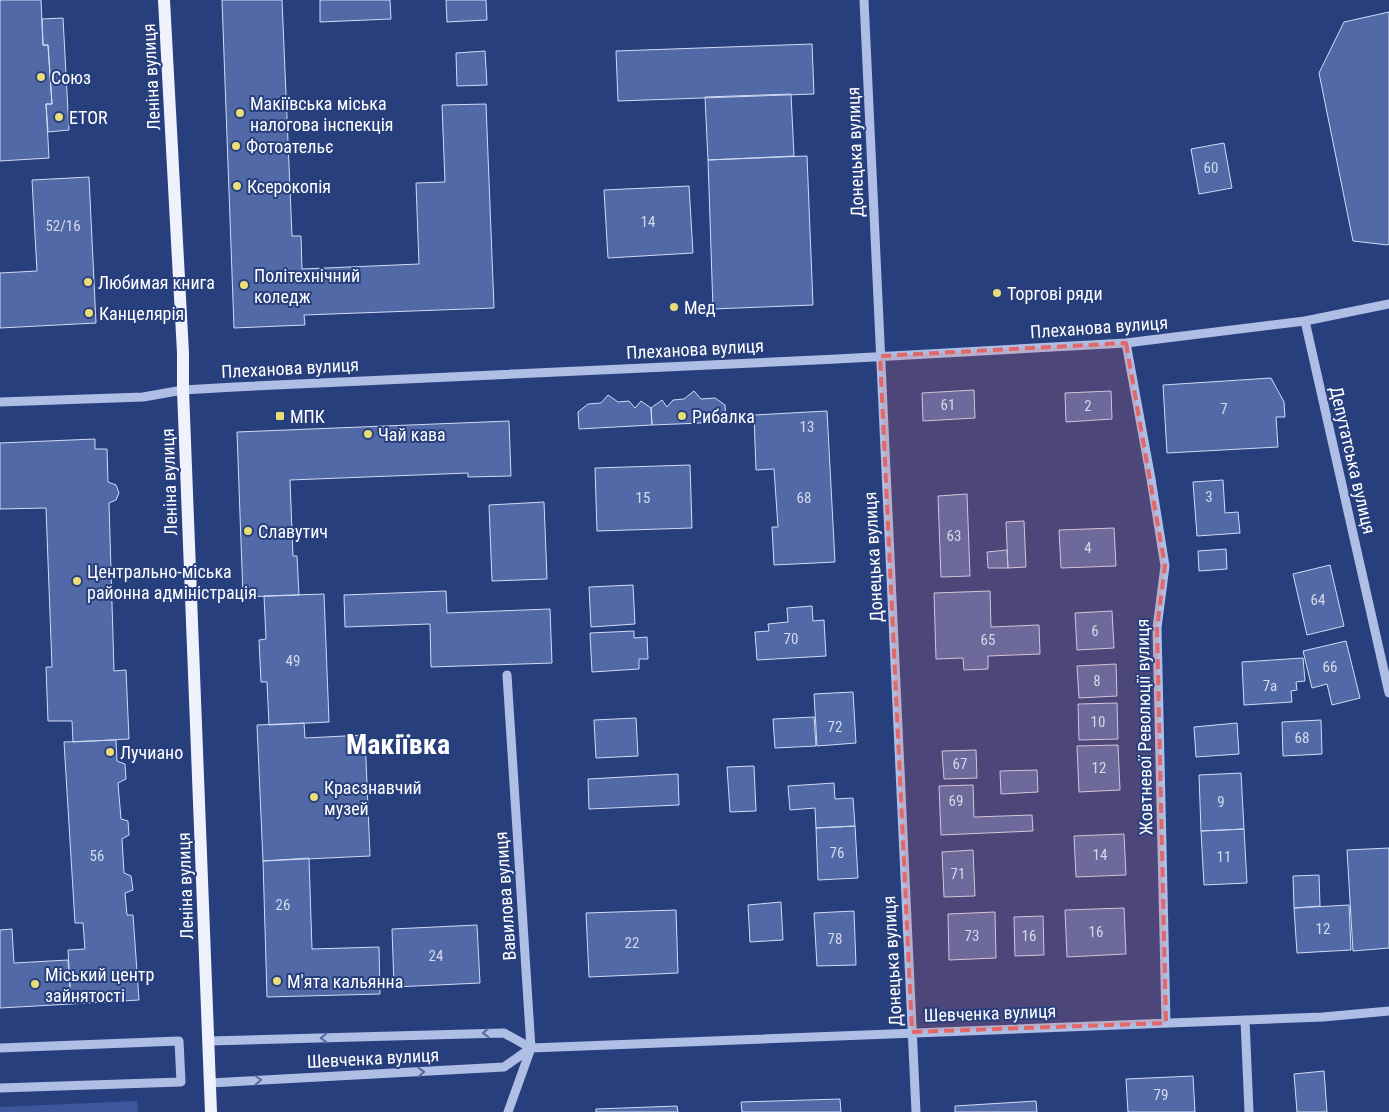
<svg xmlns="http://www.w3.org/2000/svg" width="1389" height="1112" viewBox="0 0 1389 1112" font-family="'Roboto Condensed',sans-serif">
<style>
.green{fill:#3d579c}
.building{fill:#5169a7;stroke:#d2dbf4}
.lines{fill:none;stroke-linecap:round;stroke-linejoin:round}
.minor{stroke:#afbee5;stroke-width:9}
.major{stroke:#eff2fd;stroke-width:12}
.oneway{stroke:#576ba2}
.marked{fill:#e26868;fill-opacity:0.2;stroke:#e26868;stroke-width:4;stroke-dasharray:10 6;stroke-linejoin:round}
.poi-dot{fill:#ecde76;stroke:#283f7e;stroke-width:2}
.labels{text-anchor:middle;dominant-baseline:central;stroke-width:4;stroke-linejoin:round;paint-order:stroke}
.number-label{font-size:15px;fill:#d4dae9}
.poi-label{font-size:18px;fill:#fff;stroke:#283f7e;text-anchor:start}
.street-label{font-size:18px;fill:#fff;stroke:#283f7e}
.town-label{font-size:28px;font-weight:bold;fill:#fff;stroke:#283f7e}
</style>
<rect width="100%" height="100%" fill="#283f7e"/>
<path class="green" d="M137,1101L138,1112H0V1107Z"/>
<path class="building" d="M0,0H41L43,45H48L52,104H46L49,158L0,161Z
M222,0H282L292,236H301L302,269L419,264L416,183L445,182L442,105L486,104L494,308L304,315L305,325L234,328Z
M320,0H390L391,19L320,22Z
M446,0H486L487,20L447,22Z
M1389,12V244L1388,245L1353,241L1319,73L1344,22Z
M63,18L69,130L48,132L46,104H52L48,45H43L42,19Z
M812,44L814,94L618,101L616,51Z
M485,51L487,85L457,86L456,53Z
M791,94L794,156L708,160L705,97Z
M1224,143L1232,188L1199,194L1191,149Z
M807,156L813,305L713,309L708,160Z
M89,177L96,323L0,328V273L37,271L32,180Z
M689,186L693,253L608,258L604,190Z
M1271,378L1284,402L1285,417H1276L1278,447L1167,453L1163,385Z
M974,390L975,418L923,421L922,393Z
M694,391L701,399L715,398L725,405L726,422L652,425L651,408L662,400L667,407L673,400L684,399Z
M1111,391L1112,419L1066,422L1065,393Z
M608,395L618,402L629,401L635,408L641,401L651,408L652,425L579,429L578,412L588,404L601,403Z
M827,411L835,562L774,565L772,527H778L774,469L756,470L754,415Z
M509,421L511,476L468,477V473L290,480L293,556H297L299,595L243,597L237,432Z
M95,439V449H107L108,482L116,485L119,493L116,500L109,503L114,671L126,670L129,739L73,742L72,721H48L46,667H52L46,508L0,509V443Z
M690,465L692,528L597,531L595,468Z
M1223,480L1225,513L1238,512L1240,533L1197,536L1193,482Z
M967,494L970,576L941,577L938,496Z
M544,502L547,579L492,581L489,505Z
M1024,521L1026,567L1008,568L1006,522Z
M1114,528L1116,566L1061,568L1059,530Z
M1226,549L1227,569L1199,571L1198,551Z
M1007,550L1008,568H988L987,552Z
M1330,565L1344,626L1307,635L1293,574Z
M633,585L635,624L591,627L589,587Z
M446,591L447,613L550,609L552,663L431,667L430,624L345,627L344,595Z
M990,591L991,627L1039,625L1040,654L988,656V669L964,670L963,658L936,659L934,593Z
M324,594L329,722L269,725L267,682H261L259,640L266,639L264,596Z
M812,606L813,621L824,620L826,656L757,660L755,632L769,631L768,624L788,622L787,608Z
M1112,611L1114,648L1077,650L1075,613Z
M634,631V638L647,637L648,659H639V669L592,672L590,633Z
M1346,641L1360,698L1332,705L1327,684L1312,688L1303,651Z
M1303,658L1305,681L1296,682L1297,690L1291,691L1292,702L1244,705L1242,662Z
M1116,664L1117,696L1079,698L1077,666Z
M853,692L856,743L817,746L814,694Z
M1117,703L1118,739L1079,740L1078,704Z
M814,717L816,746L775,748L773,719Z
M636,718L638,756L596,758L594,720Z
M1321,720L1322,754L1283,756L1282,722Z
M304,723L305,738L365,735L370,856L263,861L257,725Z
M1237,723L1239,754L1196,757L1194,727Z
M116,740L117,761L125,764L126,779L118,783L121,819L128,821L129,835L122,839L124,873L131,876L133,890L125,893L127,915H133L139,1000L71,1004L68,950L85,949L83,923H75L64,742Z
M1118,745L1120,790L1079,792L1077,746Z
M976,750L977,778L944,779L942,751Z
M754,766L756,811L730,812L727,767Z
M1037,770L1038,792L1001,794L1000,771Z
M1241,773L1244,829L1201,831L1199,775Z
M678,774L679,805L589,809L588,779Z
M834,783L835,799L853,798L855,826L816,828L815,808L790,810L788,786Z
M973,785L974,817L1032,815L1033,831L941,835L939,786Z
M855,826L858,878L818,880L816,828Z
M1244,829L1247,883L1204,885L1201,831Z
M1124,834L1126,875L1076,877L1074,836Z
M1389,848V948L1353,951L1347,850Z
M973,850L975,896L944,897L942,852Z
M309,858L312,949L379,947L380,994L267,997L263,861Z
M1319,875L1320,906L1294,908L1293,876Z
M781,902L783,940L750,942L748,905Z
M1349,905L1351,950L1297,953L1294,908Z
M1124,908L1126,954L1067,957L1065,910Z
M676,910L678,973L589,977L586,913Z
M854,911L856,965L817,966L814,913Z
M995,912L996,958L949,960L948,914Z
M1043,916L1044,955L1015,956L1014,917Z
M477,925L480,983L394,987L392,929Z
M12,929L14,963L68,960L71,1004L0,1008V930Z
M1324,1071L1327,1112H1297L1294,1074Z
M1193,1076L1195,1112H1128L1126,1079Z
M840,1099L841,1112H742L741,1102Z
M1036,1101L1037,1112H955V1106Z
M677,1106L678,1112H596V1109Z"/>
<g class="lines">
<path class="minor" d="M864,0L916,1112
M1305,321L1389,693
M1126,343L1151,479L1165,566L1157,628L1166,1023
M0,402L143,397L183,390L235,387L837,359L1126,343L1305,321L1389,304
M507,675L531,1048L508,1112
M1245,1020L1249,1112
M209,1041L504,1033L531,1048L1323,1017L1389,1011
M0,1048L179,1041L181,1082L0,1088
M210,1083L504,1067L531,1048"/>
<path class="major" d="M164,0L183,353V390L211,1112"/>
</g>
<defs><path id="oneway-chevron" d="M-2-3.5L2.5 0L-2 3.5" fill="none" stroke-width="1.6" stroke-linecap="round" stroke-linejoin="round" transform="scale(1.25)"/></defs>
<g class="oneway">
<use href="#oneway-chevron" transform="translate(486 1033) rotate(178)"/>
<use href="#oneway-chevron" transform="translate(324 1038) rotate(178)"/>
<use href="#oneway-chevron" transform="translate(421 1072) rotate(-3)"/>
<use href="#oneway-chevron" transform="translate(258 1080) rotate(-3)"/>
</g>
<path class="marked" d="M1126,343L1165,566L1157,628L1166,1023L912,1032L880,356Z"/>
<g class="poi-dot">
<circle cx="41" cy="77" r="5"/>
<circle cx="240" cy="113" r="5"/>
<circle cx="59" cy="117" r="5"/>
<circle cx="236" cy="146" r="5"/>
<circle cx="237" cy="186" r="5"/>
<circle cx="88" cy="282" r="5"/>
<circle cx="244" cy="285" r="5"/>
<circle cx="997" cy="293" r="5"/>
<circle cx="674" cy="307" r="5"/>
<circle cx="89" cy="313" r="5"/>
<rect x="275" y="411" width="10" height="10" rx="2.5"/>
<circle cx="682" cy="416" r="5"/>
<circle cx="368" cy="434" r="5"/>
<circle cx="248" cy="531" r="5"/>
<circle cx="77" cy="581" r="5"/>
<circle cx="110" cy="752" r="5"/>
<circle cx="314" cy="797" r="5"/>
<circle cx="277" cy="981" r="5"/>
<circle cx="35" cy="984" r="5"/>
</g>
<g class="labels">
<g class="number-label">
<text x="1211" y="168">60</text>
<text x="648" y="222">14</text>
<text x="63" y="226">52/16</text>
<text x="948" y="405">61</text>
<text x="1088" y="406">2</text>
<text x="1224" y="409">7</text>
<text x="807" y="427">13</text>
<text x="1209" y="497">3</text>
<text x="643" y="498">15</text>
<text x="804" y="498">68</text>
<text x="954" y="536">63</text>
<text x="1088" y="548">4</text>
<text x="1318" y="600">64</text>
<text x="1095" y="631">6</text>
<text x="791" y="639">70</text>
<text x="988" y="640">65</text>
<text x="293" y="661">49</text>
<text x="1330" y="667">66</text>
<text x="1097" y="681">8</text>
<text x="1270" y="686">7а</text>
<text x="1098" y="722">10</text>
<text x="835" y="727">72</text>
<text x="1302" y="738">68</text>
<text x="960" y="764">67</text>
<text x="1099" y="768">12</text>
<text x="956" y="801">69</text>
<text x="1221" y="802">9</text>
<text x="837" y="853">76</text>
<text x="1100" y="855">14</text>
<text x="97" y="856">56</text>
<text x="1224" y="857">11</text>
<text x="958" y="874">71</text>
<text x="283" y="905">26</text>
<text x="1323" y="929">12</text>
<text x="1096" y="932">16</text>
<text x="972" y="936">73</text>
<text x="1029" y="936">16</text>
<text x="835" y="939">78</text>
<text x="632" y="943">22</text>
<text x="436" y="956">24</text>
<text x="1161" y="1095">79</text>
</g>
<g class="poi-label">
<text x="51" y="77">Союз</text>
<text x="250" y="103">Макіївська міська<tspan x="250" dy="21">налогова інспекція</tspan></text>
<text x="69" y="117">ETOR</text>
<text x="246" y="146">Фотоательє</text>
<text x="247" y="186">Ксерокопія</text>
<text x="254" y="275">Полiтехнiчний<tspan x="254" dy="21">коледж</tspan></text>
<text x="98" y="282">Любимая книга</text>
<text x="1007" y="293">Торгові ряди</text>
<text x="684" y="307">Мед</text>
<text x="99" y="313">Канцелярія</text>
<text x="290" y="416">МПК</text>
<text x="692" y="416">Рибалка</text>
<text x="378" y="434">Чай кава</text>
<text x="258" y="531">Славутич</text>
<text x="87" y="571">Центрально-міська<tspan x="87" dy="21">районна адміністрація</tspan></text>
<text x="120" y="752">Лучиано</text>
<text x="324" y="787">Краєзнавчий<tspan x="324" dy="21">музей</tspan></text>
<text x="45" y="974">Міський центр<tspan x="45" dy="21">зайнятості</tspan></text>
<text x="287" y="981">М'ята кальянна</text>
</g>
<g class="street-label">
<text transform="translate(151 77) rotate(-93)">Леніна вулиця</text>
<text transform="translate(855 152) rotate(-92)">Донецька вулиця</text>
<text transform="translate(1099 327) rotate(-4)">Плеханова вулиця</text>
<text transform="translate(695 349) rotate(-3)">Плеханова вулиця</text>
<text transform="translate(290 368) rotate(-3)">Плеханова вулиця</text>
<text transform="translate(1353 460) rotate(77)">Депутатська вулиця</text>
<text transform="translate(169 482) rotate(-92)">Леніна вулиця</text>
<text transform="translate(873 557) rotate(-93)">Донецька вулиця</text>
<text transform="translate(1144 727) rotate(-91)">Жовтневої Революції вулиця</text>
<text transform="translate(185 886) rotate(-92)">Леніна вулиця</text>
<text transform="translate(505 896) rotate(-94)">Вавилова вулиця</text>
<text transform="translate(892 961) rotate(-93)">Донецька вулиця</text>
<text transform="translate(990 1013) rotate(-2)">Шевченка вулиця</text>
<text transform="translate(373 1058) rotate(-3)">Шевченка вулиця</text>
</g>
<g class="town-label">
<text x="398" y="744">Макіївка</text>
</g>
</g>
</svg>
